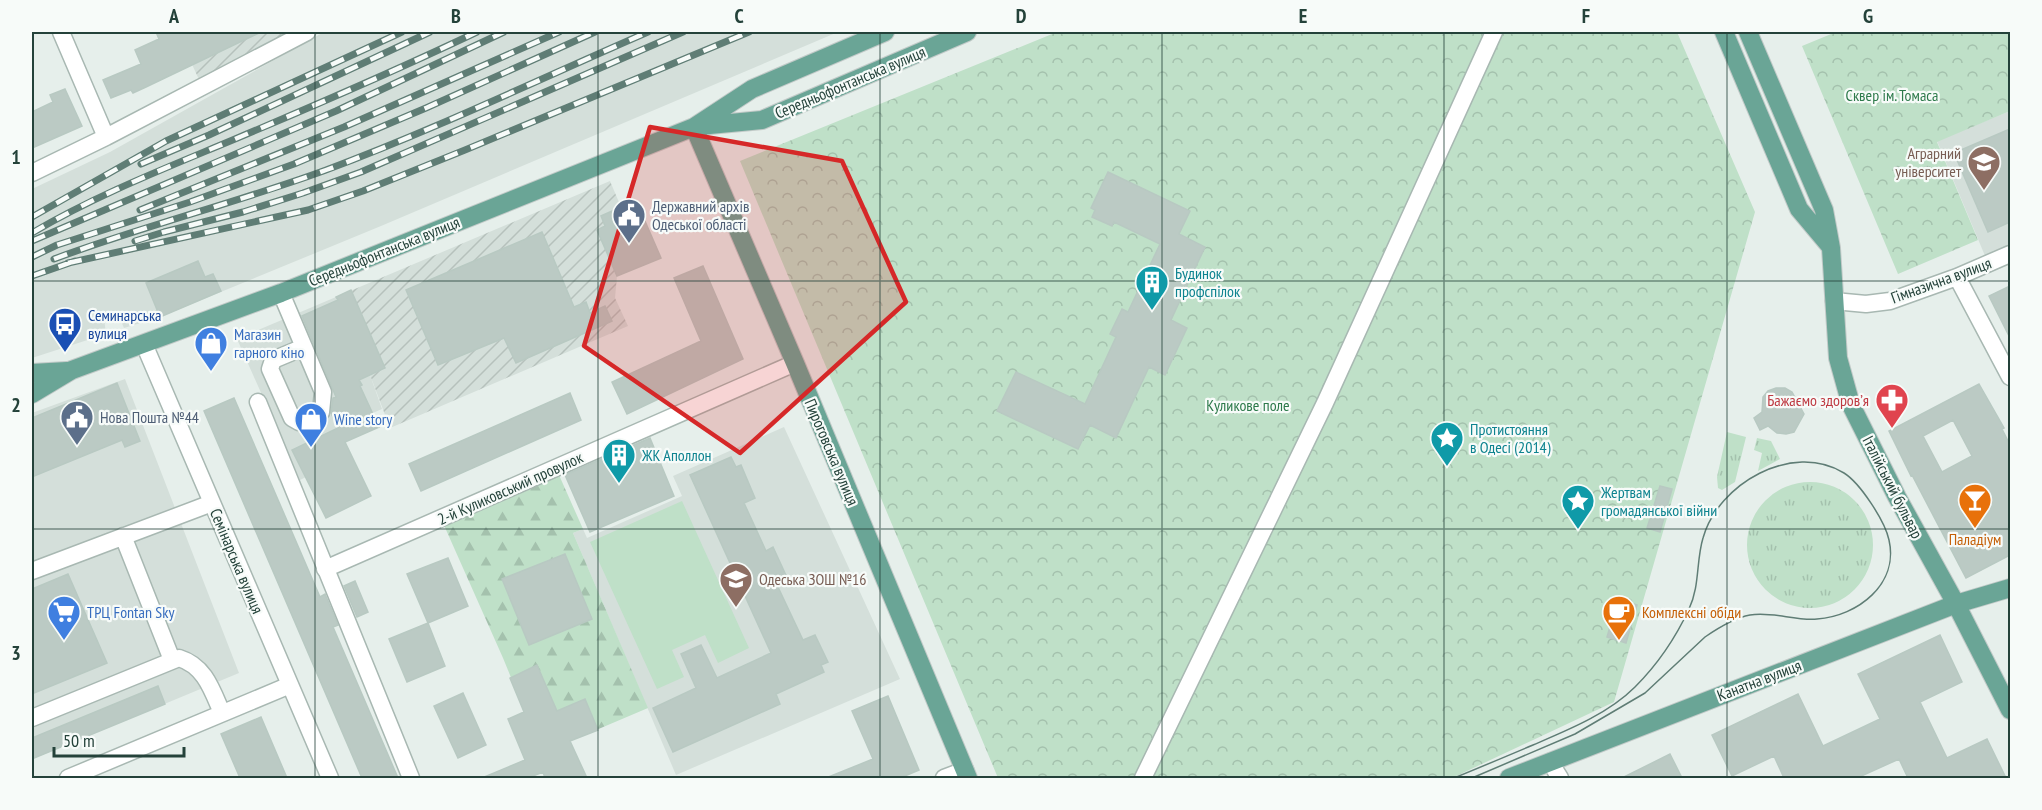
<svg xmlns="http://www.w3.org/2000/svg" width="2042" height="810" viewBox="0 0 2042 810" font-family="'PT Sans Narrow',sans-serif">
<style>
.built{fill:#d4dfda}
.industrial{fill:url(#industrial-furrows)}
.grass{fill:url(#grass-tufts)}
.forest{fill:url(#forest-firs)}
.park{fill:url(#park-crowns)}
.garden{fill:#bfe0c8}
.building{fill:#bbcac4;stroke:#b8c9c2;stroke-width:1.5;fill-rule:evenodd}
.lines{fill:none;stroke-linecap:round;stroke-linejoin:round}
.minor-casing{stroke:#a8b8b2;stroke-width:19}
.major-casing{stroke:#c2cac8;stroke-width:20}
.minor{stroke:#fff;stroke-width:16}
.major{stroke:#6aa596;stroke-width:18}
.tram{stroke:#5f7d75;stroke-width:1.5}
.rail-casing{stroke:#5f7d75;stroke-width:7}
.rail{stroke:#f7fbf9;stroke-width:4.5;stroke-dasharray:14;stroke-linecap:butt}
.marked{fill:#d62828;fill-opacity:0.2;stroke:#d62828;stroke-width:4.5;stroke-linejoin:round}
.grid{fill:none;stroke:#24423a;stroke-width:1.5;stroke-opacity:0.55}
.labels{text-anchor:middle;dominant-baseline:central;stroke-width:4.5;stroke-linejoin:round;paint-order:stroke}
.street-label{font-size:16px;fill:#24423a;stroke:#f7fbf9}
.park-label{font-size:16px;fill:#2d7a4b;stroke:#f7fbf9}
.education-label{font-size:16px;fill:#785e54;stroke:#f7fbf9;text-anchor:end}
.service-label{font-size:16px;fill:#4e5e75;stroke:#f7fbf9;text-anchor:start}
.culture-label{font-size:16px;fill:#0d838f;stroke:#f7fbf9;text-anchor:start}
.transit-label{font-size:16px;fill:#164399;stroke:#f7fbf9;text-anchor:start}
.shop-label{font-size:16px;fill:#366cbe;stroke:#f7fbf9;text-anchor:start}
.health-label{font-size:16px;fill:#be3a42;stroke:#f7fbf9;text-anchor:end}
.food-label{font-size:16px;fill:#c56008;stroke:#f7fbf9}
.neatline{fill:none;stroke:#24423a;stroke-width:2}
.grid-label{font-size:20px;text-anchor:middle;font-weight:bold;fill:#24423a}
</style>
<defs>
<pattern id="industrial-furrows" width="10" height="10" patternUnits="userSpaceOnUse" patternTransform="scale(1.5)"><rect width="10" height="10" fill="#d4dfda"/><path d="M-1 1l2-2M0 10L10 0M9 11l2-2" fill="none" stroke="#b6c1bc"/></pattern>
<pattern id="grass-tufts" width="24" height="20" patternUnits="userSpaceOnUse" patternTransform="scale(1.5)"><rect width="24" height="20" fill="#bfe0c8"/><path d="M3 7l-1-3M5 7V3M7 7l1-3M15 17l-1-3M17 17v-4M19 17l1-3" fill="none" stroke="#a4c1ad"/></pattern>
<pattern id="forest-firs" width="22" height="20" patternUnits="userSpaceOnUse" patternTransform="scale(1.5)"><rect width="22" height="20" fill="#bfe0c8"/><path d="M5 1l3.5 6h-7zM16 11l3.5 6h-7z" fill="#a4c1ad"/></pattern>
<pattern id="park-crowns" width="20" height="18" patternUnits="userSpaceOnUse" patternTransform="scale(1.5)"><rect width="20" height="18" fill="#bfe0c8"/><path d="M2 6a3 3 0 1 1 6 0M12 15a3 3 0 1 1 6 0" fill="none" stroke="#a4c1ad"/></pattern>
</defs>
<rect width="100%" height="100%" fill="#e6efeb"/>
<path class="built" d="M324,32H838L381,226L160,317L124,328L117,312L104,318L106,334L32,358V189L110,152Z
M2010,111V253L1988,263L1937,141Z
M336,297L370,375L382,409L338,428L371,496L326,518L306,477L300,480L237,339Z
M125,379L239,673L32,759V413Z
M784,427L900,679L676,775L573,533L583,529L587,538L682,496L673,476Z"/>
<path class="industrial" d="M177,32H302L202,86Z
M610,181L621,207L601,216L605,226L598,230L617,276L615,298L628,326L390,428L370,375L336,297Z"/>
<path class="grass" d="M1727,432L1746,437L1735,482L1722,490L1718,488L1717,477Z
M1757,438L1771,441L1780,459L1758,471L1762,453L1754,450Z
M1747 545a63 63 0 1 1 126 0a63 63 0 1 1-126 0Z"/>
<path class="forest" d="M559,475L583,529L573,533L648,708L542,753L503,658L443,523Z"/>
<path class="park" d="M1057,32H1677L1755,212L1614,702L1452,778H998L740,161Z
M1836,32H2010V111L1937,142L1978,240L1898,274L1802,46Z"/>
<path class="garden" d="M682,501L749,648L718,663L705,635L672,650L684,677L657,689L590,542Z"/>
<path class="building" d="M156,32H261L146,87L133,93L131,90L111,98L103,80L141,64L135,50L159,39Z
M65,89L82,126L32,148V112L53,102L50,95Z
M2010,129V222L1988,232L1954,153Z
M1108,172L1190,211L1179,234L1205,247L1171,320L1187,328L1165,375L1149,367L1116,438L1090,425L1078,449L997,411L1016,372L1085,404L1116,337L1110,334L1122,309L1128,312L1160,244L1114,222L1112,226L1092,217L1095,210L1091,208Z
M621,207L626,218L641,212L661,258L617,276L597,230L605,226L601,216Z
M542,232L574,307L586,302L590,313L605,306L612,321L516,363L504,338L438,365L406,290Z
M198,261L205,277L213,274L221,291L160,317L146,283Z
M703,266L743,359L627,414L612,382L701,341L674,278Z
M2010,286V338L1989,296Z
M351,290L385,368L359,380L362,385L360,386L379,427L345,442L371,496L326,518L292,450L338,428L331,413L333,398L336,397L302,316L338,300L336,297Z
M117,383L140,441L125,447L122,440L32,477V418Z
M1979,384L2004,428L2002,429L2010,445V555L1966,578L1912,475L1911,476L1889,431ZM1953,420L1972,456L1942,472L1923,436Z
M1776,388H1785L1792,392L1804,414L1794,432L1786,434L1777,433L1768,426L1760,430L1754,418L1762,412L1763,397L1768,391Z
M570,393L581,420L421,491L409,464Z
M234,398L320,597L325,594L338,625L333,627L398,778H362L204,411Z
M650,438L674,496L590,532L565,475Z
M731,457L736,467L741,465L755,498L744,503L766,551L773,547L789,582L778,587L803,640L815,635L828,662L821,665L824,672L776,694L780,704L673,752L653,708L696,688L681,654L701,645L717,678L771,653L690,475Z
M1660,486L1672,489L1660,532L1647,528Z
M565,554L592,619L529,645L502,579Z
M448,558L468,606L428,623L407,574Z
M68,574L107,663L32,694V589Z
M355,581L368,612L357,617L344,586Z
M1618,599L1637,605L1626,643L1607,637Z
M428,623L445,666L407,682L389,639Z
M1940,635L1962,682L1920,702L1947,758L1987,739L2006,778H1908L1899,759L1857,778H1784L1774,756L1732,776L1712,735L1798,694L1823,746L1880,719L1858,674Z
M537,665L557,711L585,699L598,730L570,741L587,778H545L543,772L528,778H482L525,760L508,719L524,712L510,678Z
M158,686L165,704L32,759V738Z
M463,693L486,745L458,758L434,706Z
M888,696L919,770L900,778H826L873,759L852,711Z
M261,717L287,778H240L221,734Z
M1670,754L1682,778H1622Z"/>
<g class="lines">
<defs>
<path id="minor" d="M61,32L106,137
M32,173L106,137L307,32
M1957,277L2010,377
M281,293L323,392L321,412L299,422L292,418L270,369L273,360L304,347
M1834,301L1866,304L1890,301L1957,277L2010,254
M144,344L330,778
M258,402L411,778
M123,536L172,660
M325,569L795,363
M32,571L212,503
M32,718L179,658C205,666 212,690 222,713
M1550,762L1560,778
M68,778L290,685
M944,778L965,770
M1143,778L1325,403L1494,32"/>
<path id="major" d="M1724,32L1799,209L1830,246
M1748,32L1824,210L1831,248L1838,358L1851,405L1897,497L1956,604L2010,710
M699,126L762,120L967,32
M694,127L795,363L968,778
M32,373L67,371
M32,394L72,370L281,293L694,127L752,89L885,32
M1509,778L1956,604L2010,588"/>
</defs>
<use href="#minor" class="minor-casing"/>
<use href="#major" class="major-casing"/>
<use href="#minor" class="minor"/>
<use href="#major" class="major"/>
<path class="tram" d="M1454,778C1481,767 1507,756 1533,745C1568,730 1608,714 1635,687C1657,665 1676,637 1689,609C1700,586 1696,561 1703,538C1718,484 1792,441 1844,473C1860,483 1885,521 1889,540C1899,584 1858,616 1817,619C1795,621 1772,611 1750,615C1734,618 1718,628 1705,637L1645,693L1575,734L1472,778"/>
<defs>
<path id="rail" d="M141,164L209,135L430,32
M140,210L344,127L559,32
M32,217L166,141L402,32
M32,233C96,195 166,168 235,139C316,105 397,70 477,32
M32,241L336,111L504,32
M135,241L164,232L243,212L303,193L361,172L683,32
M32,257L57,245L190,202L294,164L426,108L595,32
M54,259C143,226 236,203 326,170C436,129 542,78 648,32
M68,263L308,210L363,191L465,150L749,32
M32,276L75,261"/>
</defs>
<use href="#rail" class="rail-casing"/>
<use href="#rail" class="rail"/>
</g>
<path class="marked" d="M650,127L842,161L906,302L740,453L584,346Z"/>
<path class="grid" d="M315,32V778M598,32V778M880,32V778M1162,32V778M1444,32V778M1727,32V778M32,281H2010M32,529H2010"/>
<defs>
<symbol id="university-pin" viewBox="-11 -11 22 30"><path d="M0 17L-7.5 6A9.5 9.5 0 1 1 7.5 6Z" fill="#8d6e63" stroke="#f7fbf9"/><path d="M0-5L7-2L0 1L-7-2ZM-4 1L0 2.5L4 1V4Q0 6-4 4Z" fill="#fff"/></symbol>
<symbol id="civic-pin" viewBox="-11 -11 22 30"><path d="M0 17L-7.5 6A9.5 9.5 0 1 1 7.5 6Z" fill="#5c6f8a" stroke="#f7fbf9"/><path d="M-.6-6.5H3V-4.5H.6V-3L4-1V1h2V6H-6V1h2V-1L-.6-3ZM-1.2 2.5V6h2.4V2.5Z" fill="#fff"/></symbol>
<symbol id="building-pin" viewBox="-11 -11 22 30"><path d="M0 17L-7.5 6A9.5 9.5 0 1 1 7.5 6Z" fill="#0f9aa8" stroke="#f7fbf9"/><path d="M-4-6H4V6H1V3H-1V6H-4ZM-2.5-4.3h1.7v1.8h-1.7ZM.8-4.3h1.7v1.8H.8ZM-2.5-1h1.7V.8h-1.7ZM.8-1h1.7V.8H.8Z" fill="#fff"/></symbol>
<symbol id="bus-pin" viewBox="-11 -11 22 30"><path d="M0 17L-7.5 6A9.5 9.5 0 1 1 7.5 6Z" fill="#1a4fb4" stroke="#f7fbf9"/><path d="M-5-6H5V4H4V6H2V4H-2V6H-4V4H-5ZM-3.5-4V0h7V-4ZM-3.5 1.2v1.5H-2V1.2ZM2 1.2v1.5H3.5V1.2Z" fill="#fff"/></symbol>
<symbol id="shop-pin" viewBox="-11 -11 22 30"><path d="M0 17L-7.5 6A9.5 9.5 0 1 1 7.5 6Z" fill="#3f7fe0" stroke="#f7fbf9"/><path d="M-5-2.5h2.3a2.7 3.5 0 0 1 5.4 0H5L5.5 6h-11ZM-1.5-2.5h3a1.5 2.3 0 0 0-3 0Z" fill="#fff"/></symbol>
<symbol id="pharmacy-pin" viewBox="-11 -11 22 30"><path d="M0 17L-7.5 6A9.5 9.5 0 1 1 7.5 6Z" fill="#e0444e" stroke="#f7fbf9"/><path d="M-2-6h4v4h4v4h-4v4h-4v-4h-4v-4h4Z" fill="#fff"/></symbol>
<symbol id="sight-pin" viewBox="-11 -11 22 30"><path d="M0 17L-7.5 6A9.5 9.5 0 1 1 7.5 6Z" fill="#0f9aa8" stroke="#f7fbf9"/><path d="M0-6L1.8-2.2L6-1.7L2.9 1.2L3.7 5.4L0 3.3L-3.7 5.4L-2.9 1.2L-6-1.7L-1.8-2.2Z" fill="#fff"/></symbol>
<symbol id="bar-pin" viewBox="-11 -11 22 30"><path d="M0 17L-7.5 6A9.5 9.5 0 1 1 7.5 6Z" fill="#e8710a" stroke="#f7fbf9"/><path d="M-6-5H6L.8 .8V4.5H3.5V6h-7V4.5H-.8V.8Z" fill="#fff"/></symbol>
<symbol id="school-pin" viewBox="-11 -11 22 30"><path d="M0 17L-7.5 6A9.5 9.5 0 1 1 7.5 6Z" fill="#8d6e63" stroke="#f7fbf9"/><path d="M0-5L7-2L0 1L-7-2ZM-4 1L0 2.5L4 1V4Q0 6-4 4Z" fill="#fff"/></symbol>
<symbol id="supermarket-pin" viewBox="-11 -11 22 30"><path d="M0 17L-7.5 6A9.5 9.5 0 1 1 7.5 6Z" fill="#3f7fe0" stroke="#f7fbf9"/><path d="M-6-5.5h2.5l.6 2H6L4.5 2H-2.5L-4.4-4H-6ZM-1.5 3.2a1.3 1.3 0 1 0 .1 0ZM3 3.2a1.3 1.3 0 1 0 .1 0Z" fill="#fff"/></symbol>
<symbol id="cafe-pin" viewBox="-11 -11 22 30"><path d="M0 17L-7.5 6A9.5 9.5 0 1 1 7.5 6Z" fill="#e8710a" stroke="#f7fbf9"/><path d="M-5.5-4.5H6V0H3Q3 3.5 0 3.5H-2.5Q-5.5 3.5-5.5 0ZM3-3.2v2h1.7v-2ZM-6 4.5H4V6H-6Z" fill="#fff"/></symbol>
</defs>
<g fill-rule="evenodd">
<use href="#university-pin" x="1965" y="143" width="38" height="52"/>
<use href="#civic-pin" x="610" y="196" width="38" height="52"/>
<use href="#building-pin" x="1133" y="263" width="38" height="52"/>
<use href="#bus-pin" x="46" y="305" width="38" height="52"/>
<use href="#shop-pin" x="192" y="324" width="38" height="52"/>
<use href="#pharmacy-pin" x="1873" y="381" width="38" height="52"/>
<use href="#civic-pin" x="58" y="398" width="38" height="52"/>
<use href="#shop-pin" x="292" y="400" width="38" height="52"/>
<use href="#sight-pin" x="1428" y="419" width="38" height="52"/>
<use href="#building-pin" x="600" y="436" width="38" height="52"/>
<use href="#bar-pin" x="1956" y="481" width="38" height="52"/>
<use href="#sight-pin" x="1559" y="482" width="38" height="52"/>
<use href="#school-pin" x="717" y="560" width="38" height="52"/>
<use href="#supermarket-pin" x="45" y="593" width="38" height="52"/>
<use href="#cafe-pin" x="1600" y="593" width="38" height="52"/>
</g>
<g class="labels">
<g class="street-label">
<text transform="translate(850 82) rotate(-23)">Середньофонтанська вулиця</text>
<text transform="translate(384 251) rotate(-22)">Середньофонтанська вулиця</text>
<text transform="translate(1941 280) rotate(-20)">Гімназична вулиця</text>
<text transform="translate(832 452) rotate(67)">Пироговська вулиця</text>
<text transform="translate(1893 487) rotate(63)">Італійський бульвар</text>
<text transform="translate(510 488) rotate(-24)">2-й Куликовський провулок</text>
<text transform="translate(237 561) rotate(67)">Семінарська вулиця</text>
<text transform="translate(1759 680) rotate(-21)">Канатна вулиця</text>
</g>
<g class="park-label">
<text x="1892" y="95">Сквер ім. Томаса</text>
<text x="1248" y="405">Куликове поле</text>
</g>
<g class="education-label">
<text x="1961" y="153">Аграрний<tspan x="1961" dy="18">університет</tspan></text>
<text x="759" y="579" text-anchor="start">Одеська ЗОШ №16</text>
</g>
<g class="service-label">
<text x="652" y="206">Державний архів<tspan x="652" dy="18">Одеської області</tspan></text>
<text x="100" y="417">Нова Пошта №44</text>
</g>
<g class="culture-label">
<text x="1175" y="273">Будинок<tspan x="1175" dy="18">профспілок</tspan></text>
<text x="1470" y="429">Протистояння<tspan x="1470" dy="18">в Одесі (2014)</tspan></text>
<text x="642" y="455">ЖК Аполлон</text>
<text x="1601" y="492">Жертвам<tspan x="1601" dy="18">громадянської війни</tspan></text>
</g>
<g class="transit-label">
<text x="88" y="315">Семинарська<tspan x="88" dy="18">вулиця</tspan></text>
</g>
<g class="shop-label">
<text x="234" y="334">Магазин<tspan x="234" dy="18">гарного кіно</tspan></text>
<text x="334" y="419">Wine story</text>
<text x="87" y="612">ТРЦ Fontan Sky</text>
</g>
<g class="health-label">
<text x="1869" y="400">Бажаємо здоровʼя</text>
</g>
<g class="food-label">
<text x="1975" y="539">Паладіум</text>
<text x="1642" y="612" text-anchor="start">Комплексні обіди</text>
</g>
</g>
<rect width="2042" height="810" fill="none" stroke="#f7fbf9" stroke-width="66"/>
<path d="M54 747v9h130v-9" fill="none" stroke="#24423a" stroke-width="3"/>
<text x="63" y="747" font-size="18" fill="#24423a" stroke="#f7fbf9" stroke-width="4.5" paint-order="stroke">50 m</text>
<rect x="33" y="33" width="1976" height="744" class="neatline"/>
<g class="grid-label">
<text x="174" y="23">A</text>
<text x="456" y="23">B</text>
<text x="739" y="23">C</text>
<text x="1021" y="23">D</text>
<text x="1303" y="23">E</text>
<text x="1586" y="23">F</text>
<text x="1868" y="23">G</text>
<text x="16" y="164">1</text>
<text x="16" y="412">2</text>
<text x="16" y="660">3</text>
</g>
</svg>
